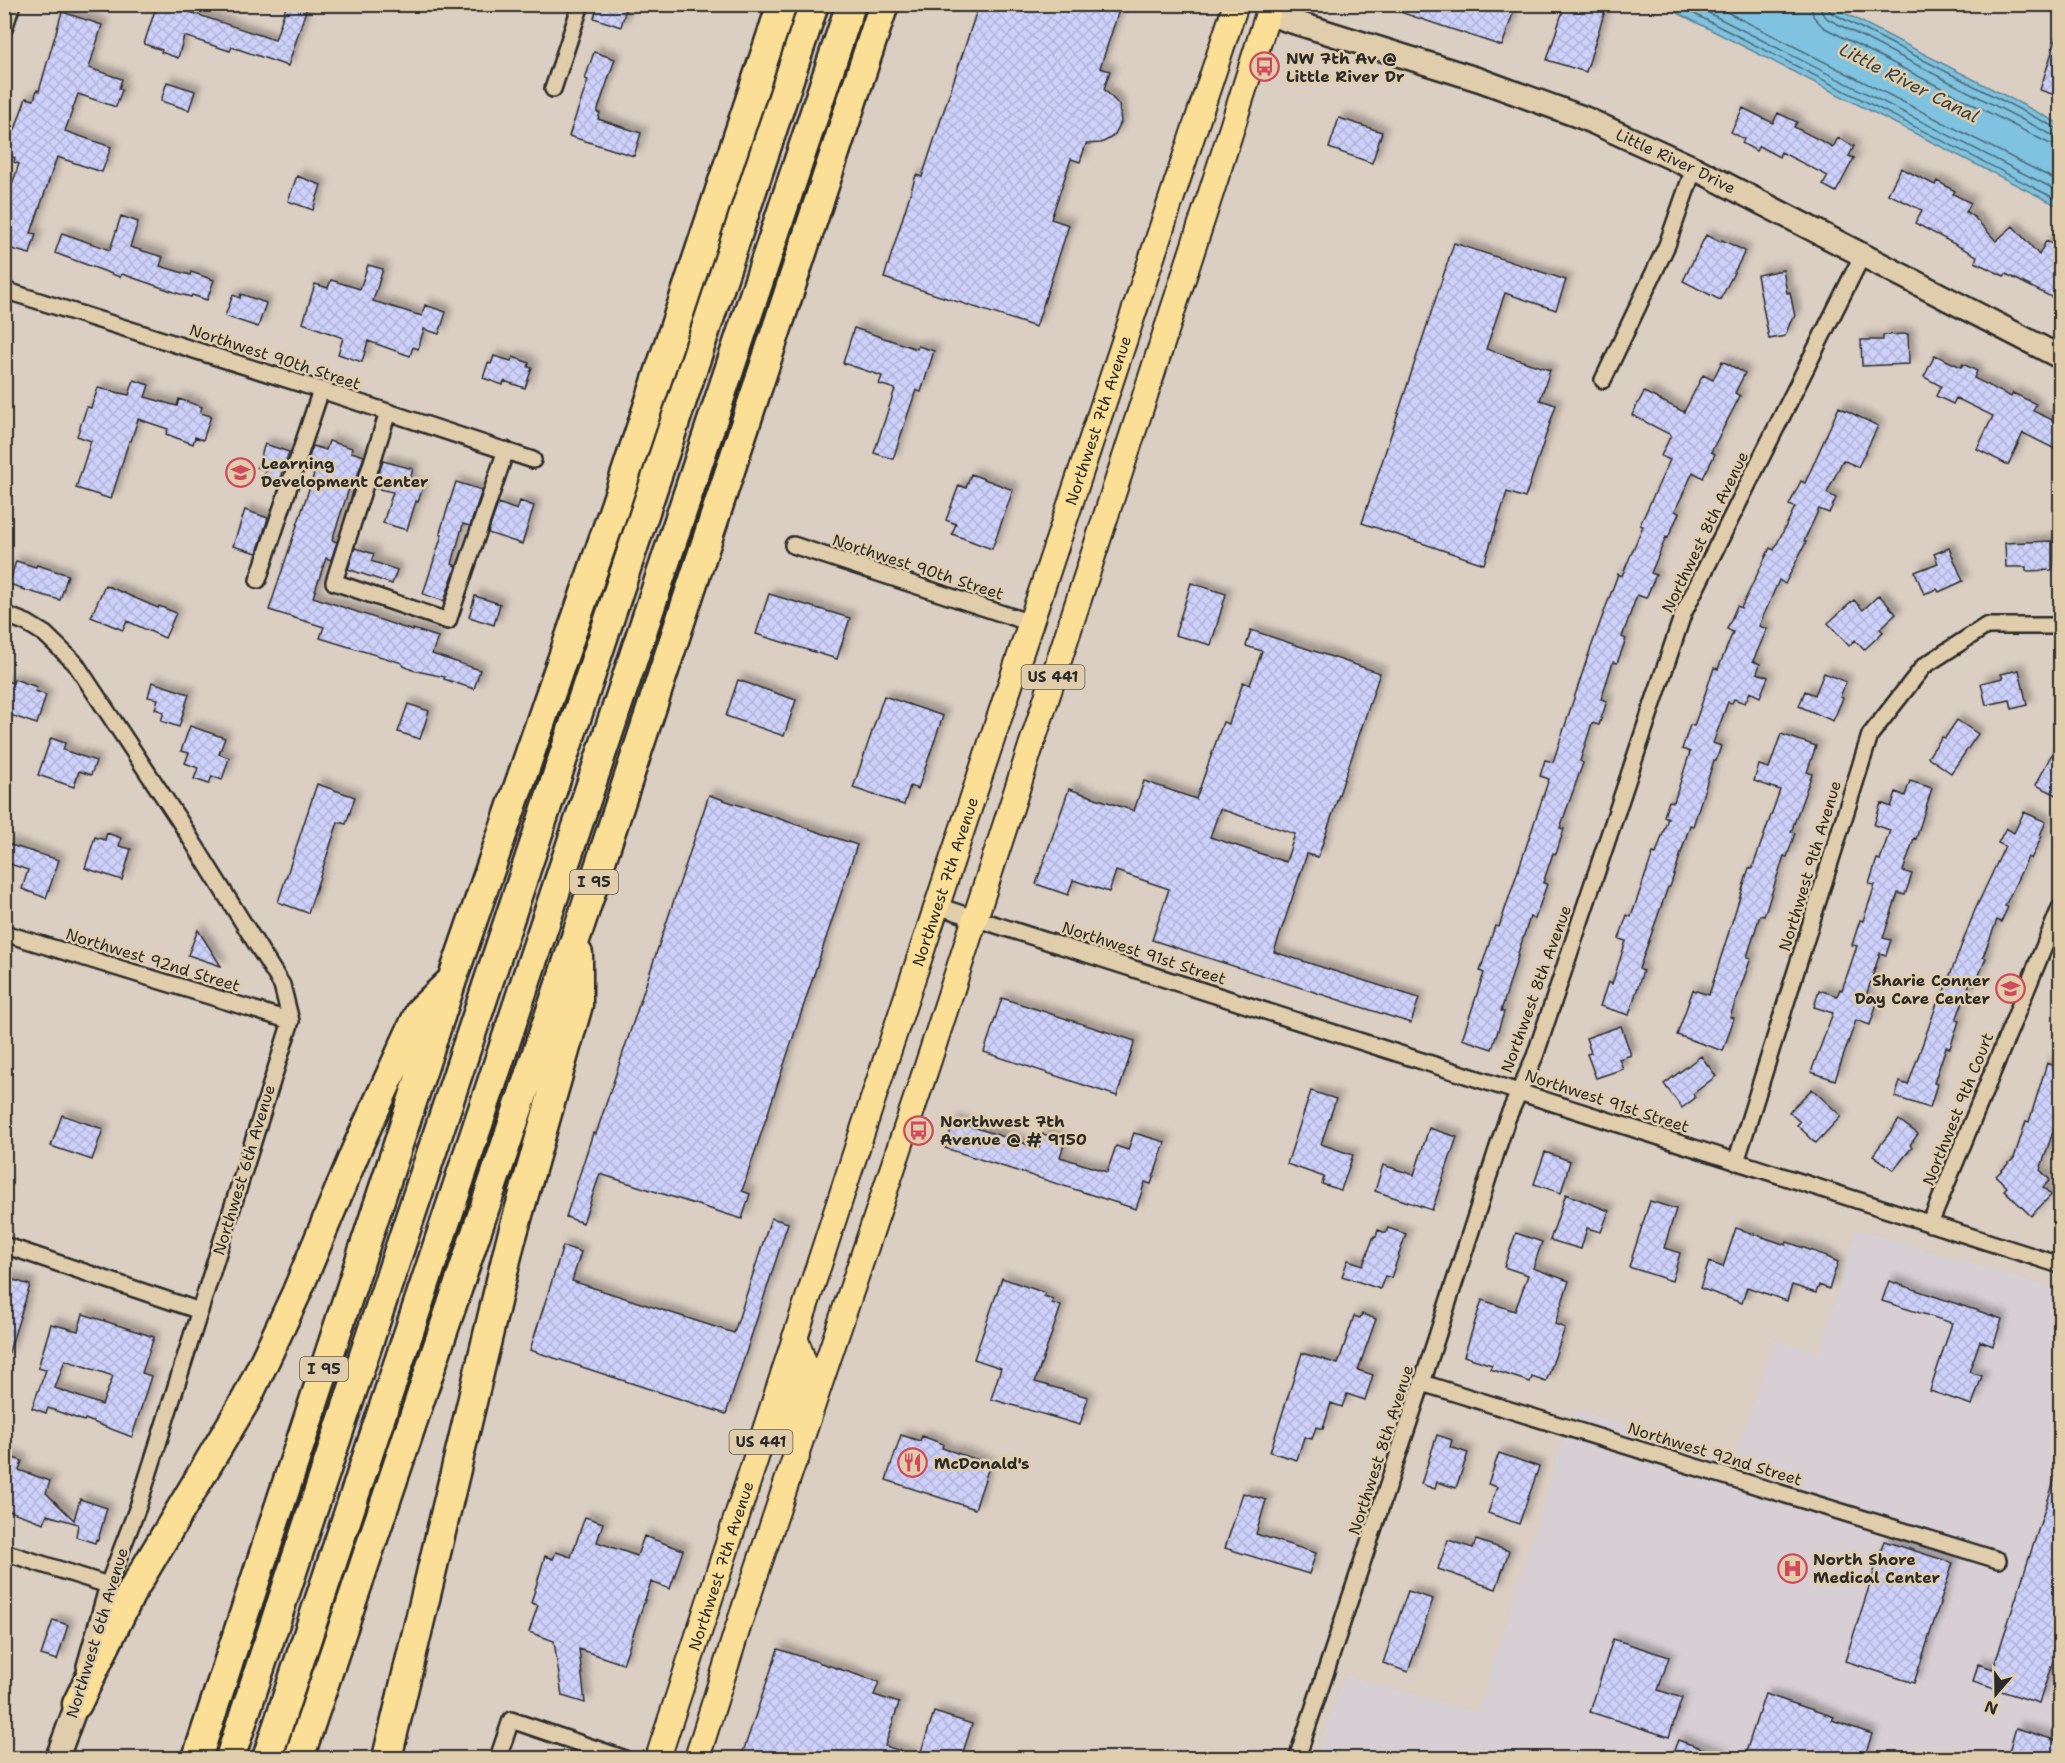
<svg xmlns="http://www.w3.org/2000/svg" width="2065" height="1763" viewBox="0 0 2065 1763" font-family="'Shantell Sans',sans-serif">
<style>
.built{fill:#d7cfd4}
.water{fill:#7fc3e0;stroke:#5d8698;stroke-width:1.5}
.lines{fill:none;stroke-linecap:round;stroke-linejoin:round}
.shore{stroke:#4d6873;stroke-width:1.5}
.building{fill:url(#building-cross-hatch);stroke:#2b2b2b;stroke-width:1.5;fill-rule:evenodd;filter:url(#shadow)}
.street-casing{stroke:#2b2b2b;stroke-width:20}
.secondary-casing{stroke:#2b2b2b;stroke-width:27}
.primary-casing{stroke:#2b2b2b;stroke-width:28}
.highway-casing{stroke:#2b2b2b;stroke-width:33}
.street{stroke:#e0cdab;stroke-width:15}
.secondary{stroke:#e0cdab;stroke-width:22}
.primary{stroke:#fbdf96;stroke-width:24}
.highway{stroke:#fbdf96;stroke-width:28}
.labels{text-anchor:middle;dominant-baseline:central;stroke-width:5;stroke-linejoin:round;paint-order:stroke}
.shield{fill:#e0cdab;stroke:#615c51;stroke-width:1.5}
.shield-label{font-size:15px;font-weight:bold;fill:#2b2b2b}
.poi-label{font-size:16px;font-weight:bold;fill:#2b2b2b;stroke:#e0cdab;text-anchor:start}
.street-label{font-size:16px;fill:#2b2b2b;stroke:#e0cdab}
.water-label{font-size:18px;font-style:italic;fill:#384246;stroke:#e0cdab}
</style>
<defs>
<pattern id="building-cross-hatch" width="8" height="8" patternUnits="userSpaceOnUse" patternTransform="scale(1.5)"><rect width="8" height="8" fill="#ced2fb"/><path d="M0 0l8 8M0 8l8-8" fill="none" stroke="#b1b4d7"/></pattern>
<filter id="shadow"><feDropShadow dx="5.5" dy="-5.5" stdDeviation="3" flood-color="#0004"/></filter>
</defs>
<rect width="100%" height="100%" fill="#dbcec3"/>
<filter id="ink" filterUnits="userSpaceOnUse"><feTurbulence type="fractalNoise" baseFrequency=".0167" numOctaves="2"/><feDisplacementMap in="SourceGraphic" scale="12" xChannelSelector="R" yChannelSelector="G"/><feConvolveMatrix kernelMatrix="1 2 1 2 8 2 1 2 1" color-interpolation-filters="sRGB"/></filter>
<g filter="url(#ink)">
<path class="built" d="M1856,1229L2060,1290V1758H1315L1344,1675L1478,1713L1564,1437L1579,1410L1733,1461L1774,1340L1820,1353Z"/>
<path class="water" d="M1662,5H1829L2060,124V207Z"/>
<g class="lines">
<path class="shore" d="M1675,4L2060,201
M1691,4L2060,192
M1711,4L2060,182
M1811,4L1813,16L1823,27L2048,143L2060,146
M1820,4L1822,13L1828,19L2052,135L2060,137
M1828,4V9L1832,13L2056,128L2060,129"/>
</g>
<path class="building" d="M157,4H165L275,40L287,4H308L288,66L232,47L230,51L184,36L178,58L161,52L162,50L144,44Z
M598,4H627L621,27L594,18Z
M979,4H1121L1100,68L1110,71L1104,89L1119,105L1121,122L1115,134L1109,139L1101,143L1086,144L1080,162L1071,159L1051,219L1069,225L1036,327L884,278L916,175L922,177Z
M1385,4H1516L1502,46L1385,7Z
M1565,4H1607L1586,72L1547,60Z
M62,12L102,25L89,68L122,79L119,89L122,90L116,107L78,94L65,131L111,147L102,172L57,157L31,233L36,234L30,254L4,247V208L19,164L14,162L15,158L6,155L26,98L34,100L37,90L39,91Z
M2057,36H2061V97L2040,90Z
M594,52L615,59L597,112L600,113L598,119L641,133L634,156L569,136L588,80L585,79Z
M167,82L195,91L189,110L161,101Z
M1743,108L1773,123L1778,113L1797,122L1794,127L1833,147L1838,138L1854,146L1849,156L1854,158L1836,192L1823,185L1828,176L1781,152L1779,157L1759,146L1756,151L1742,143L1744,139L1731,132Z
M1339,118L1382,132L1372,163L1329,148Z
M1901,168L1935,185L1937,181L1955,191L1953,194L1971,203L1966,212L1974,217L1996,241L2013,226L2039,255L2046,241L2061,248V302L2006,274L2004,276L1975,262L1977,256L1915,223L1922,210L1888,194Z
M297,176L321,185L313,210L288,201Z
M121,216L138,222L130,247L163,257L160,266L190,275L191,272L214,280L207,300L192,295L191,297L180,294L122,274L120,277L55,253L62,233L110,250Z
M1706,235L1721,242L1722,240L1745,251L1720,300L1683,281Z
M1454,243L1566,280L1556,310L1505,293L1486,349L1550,370L1540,400L1556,405L1525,498L1507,492L1484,564L1362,523Z
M368,265L383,269L373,301L422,316L425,305L446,312L439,334L424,329L418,349L413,347L410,356L368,341L362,362L338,354L343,338L303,323L315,284L328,288L331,280L360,289Z
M1783,270L1787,293L1790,292L1795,317L1792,318L1785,336L1769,339L1757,275Z
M241,294L266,303L258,327L225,316L233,295L240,298Z
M854,328L917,349L918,346L934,351L921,392L916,390L893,459L874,453L895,389L879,384L882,376L843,363Z
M1908,334L1909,364L1862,366L1861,340H1883V335Z
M1935,355L1961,367L1963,364L1977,371L1974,378L2011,397L2013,393L2036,404L2033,411L2061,424V452L2023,433L2008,465L1977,449L1993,416L1956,398L1953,404L1936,396L1941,386L1924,377Z
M494,356L511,361L513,357L529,363L528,367L532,368L525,388L504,381L503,385L483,378L488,363L491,364Z
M1722,361L1745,373L1735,393L1740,396L1711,452L1715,454L1703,478L1693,472L1675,511L1679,513L1668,538L1666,537L1651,573L1656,575L1646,598L1637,595L1622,637L1626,639L1617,663L1613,662L1601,699L1607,701L1599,725L1592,723L1580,761L1583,763L1560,828L1564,829L1556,854L1553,853L1543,883L1547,884L1535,919L1530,917L1517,956H1518L1501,1011L1504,1012L1492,1049L1462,1039L1484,973L1480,971L1495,926L1499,927L1549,779L1540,776L1545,760L1553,762L1589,653L1618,574L1622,576L1643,526L1640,525L1670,460L1661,456L1671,435L1632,415L1644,392L1684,412L1703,375L1713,380Z
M134,380L149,385L145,397L177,406L179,399L202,407L200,413L211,416L203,440L195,437L193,444L166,434L168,429L138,419L131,441H129L111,499L76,488L91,441L77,436L87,407L91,408L98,388L129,395Z
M1839,407L1878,426L1858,467L1843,460L1827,493L1836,498L1829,513L1819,509L1804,541L1806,542L1785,584L1779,580L1759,626L1767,629L1753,661L1760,664L1757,673L1768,677L1760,697L1750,692L1745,703L1734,699L1732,703L1728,702L1713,743L1721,746L1716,761L1714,760L1693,826L1690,825L1670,887H1668L1639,969L1643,971L1629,1015L1600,1006L1608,982L1612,984L1626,941L1619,939L1627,915L1631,917L1653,853L1656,854L1668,818L1664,816L1669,801L1674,802L1690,752L1682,749L1690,725L1694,726L1714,668L1718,669L1733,632L1727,629L1737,606L1741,608L1770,548L1774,550L1795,507L1789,505L1801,481L1805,483Z
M329,441L352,448L351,452L364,456L355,483H353L352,486H350L332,540L337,542L331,560L326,558L313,597L413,631V629L438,637L432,654L480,670L474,689L444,679L445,677L412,670L402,665V663L320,638L324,627L269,610L315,471L305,468L313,446L326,450Z
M265,444L289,452L279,481L264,475L266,470L257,467Z
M383,461L413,469L409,483L423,487L418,502L416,501L407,530L383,523L393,492L374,488Z
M971,474L1013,490L992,549L952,534L956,524L946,520L959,485L966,488Z
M456,482L482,490L470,526L463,524L452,564L456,566L444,601L423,594L442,535L440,534L441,529Z
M520,501L534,506L522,544L488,533L498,503L517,510Z
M245,510L268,518L257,553L233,546Z
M2052,541V570L2026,571V567H2006L2005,543Z
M355,548L374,554L371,561L397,570L392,584L348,569Z
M1949,548L1963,581L1939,592L1937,589L1924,594L1915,572L1938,563L1934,554Z
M16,561L36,567L37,565L68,575L60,600L21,589L22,588L9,584Z
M1191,583L1226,594L1211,645L1175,635Z
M105,585L158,608L159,606L176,613L165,638L127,621L123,630L91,617Z
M769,594L850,618L837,659L756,634Z
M1879,595L1896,614L1880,629L1883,632L1864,650L1855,640L1849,646L1828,623L1854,600L1863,610Z
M475,596L500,604L494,625L469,617Z
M1251,630L1380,673L1318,857L1307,854L1274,952L1419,998L1411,1023L1152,940L1169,889L1116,871L1109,892L1073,880L1068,895L1036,884L1069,789L1134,811L1144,781L1196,799L1223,722L1229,724L1243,682L1250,685L1262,651L1246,646ZM1220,809L1295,834L1286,862L1210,837Z
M2019,670L2027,705L2012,709L2010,700L1986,705L1981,683L2003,678L2001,674Z
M1824,673L1846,682L1840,697L1843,698L1833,721L1799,706L1805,691L1815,695Z
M14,679L37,687L35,691L46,695L37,724L4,713V680L13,683Z
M738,680L796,700L784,736L726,716Z
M152,682L189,694L179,727L161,721L164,712L155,709L158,699L148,697Z
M884,696L943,716L918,789L910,786L904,805L853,788Z
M408,704L429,711L420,739L398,732Z
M1957,720L1978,734L1951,773L1928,757L1942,737L1945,738Z
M190,726L225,738L219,754L229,758L222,780L212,776L209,784L194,779L198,768L185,763L189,753L181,751Z
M1781,734L1816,746L1807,772L1812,774L1791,832L1795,833L1787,857L1784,856L1764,916L1760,915L1747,957L1751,958L1730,1017L1734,1018L1723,1051L1677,1035L1693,990L1709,995L1749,868L1752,869L1780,790L1754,781L1759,765L1769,768Z
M2061,736V797L2036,785Z
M51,738L65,743L63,750L96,761L91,775L79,771L74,787L38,775Z
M1910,781L1932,788L1916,839L1914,838L1903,871L1912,874L1905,895L1898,893L1883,938L1891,940L1886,955L1880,953L1865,999L1877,1003L1870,1025L1856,1020L1835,1080L1811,1072L1833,1013L1814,1007L1819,990L1837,996L1840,989L1842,990L1857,946L1852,945L1860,920L1863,921L1875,885L1869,884L1877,859L1880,860L1890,830L1874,825L1881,803L1891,807L1896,792L1905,796Z
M317,784L355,797L346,824L338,822L308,913L278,902Z
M709,795L857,845L742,1191L750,1194L742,1219L600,1174L583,1223L566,1217L593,1133L596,1134Z
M2024,812L2046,822L2040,835L2042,836L2031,859L2028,857L2005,906L2008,907L2001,922L1997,920L1983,957L1986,958L1975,985L1970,983L1956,1020L1959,1021L1950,1048L1946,1047L1934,1083L1937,1084L1930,1108L1895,1097L1900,1082L1908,1085L1939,998L1941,999L1975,910L2005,846L1998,843L2006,828L2014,833Z
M107,833L121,838L119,846L131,849L122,880L85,868L95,837L105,840Z
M4,843L59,860L46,898L22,889L28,870L4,862Z
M198,930L221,966L188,955Z
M1002,998L1135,1041L1117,1096L984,1052Z
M1621,1026L1631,1055L1619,1059L1623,1069L1596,1078L1587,1054L1591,1053L1586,1038Z
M1701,1056L1716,1076L1693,1094L1695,1098L1682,1108L1664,1084Z
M2047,1063L2061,1068V1108L2040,1170L2050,1180L2043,1187L2051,1195L2031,1216L2004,1190L2007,1187L1996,1176L2014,1158L2026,1121L2029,1122Z
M1812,1089L1841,1116L1816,1143L1797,1125L1800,1122L1789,1112Z
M1311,1091L1336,1099L1321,1144L1353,1155L1341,1190L1322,1184L1324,1177L1287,1164Z
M62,1115L103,1129L92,1160L51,1146Z
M1899,1120L1918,1134L1910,1145L1912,1147L1894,1170L1873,1155Z
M954,1121L1039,1148L1043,1134L1065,1141L1060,1157L1107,1172L1116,1146L1128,1150L1134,1133L1165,1142L1151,1184L1145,1182L1136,1209L945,1148Z
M1429,1128L1457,1137L1432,1210L1375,1191L1383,1165L1414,1175Z
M1545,1152L1570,1161L1561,1193L1534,1184Z
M1566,1194L1609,1211L1601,1232L1587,1228L1581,1249L1550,1240Z
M1650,1201L1676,1209L1664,1248L1680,1253L1672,1281L1629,1267Z
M771,1218L788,1223L726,1414L530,1350L563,1246L581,1252L572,1281L734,1333Z
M1388,1228L1406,1234L1391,1278L1385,1276L1380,1289L1342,1276L1348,1260L1363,1265L1374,1236L1376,1237L1378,1230L1386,1233Z
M1736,1228L1786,1245L1787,1242L1827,1256V1257L1838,1262L1829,1289L1819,1285L1816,1293L1792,1285L1787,1301L1747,1287L1742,1303L1700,1288L1709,1262L1723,1267Z
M1516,1233L1542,1242L1533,1268L1569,1281L1555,1324L1565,1328L1546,1382L1532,1377L1530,1382L1490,1369L1492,1365L1464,1356L1482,1300L1515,1311L1528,1275L1504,1267Z
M7,1278L30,1285L8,1355L4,1354V1287Z
M1002,1278L1045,1293L1044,1296L1053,1299L1052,1303L1061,1306L1035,1382L1088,1397L1080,1425L991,1399L1001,1368L974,1359Z
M1889,1281L2002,1319L1993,1346L1980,1341L1969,1372L1982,1376L1972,1405L1930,1391L1952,1323L1882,1301Z
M83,1314L154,1337L142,1373L151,1376L132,1437L85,1419L84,1421L48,1408L46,1413L32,1408L46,1370L38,1368L51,1324L78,1331ZM65,1360L113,1376L102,1405L55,1388Z
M1362,1314L1376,1319L1358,1370L1373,1375L1365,1400L1347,1394L1342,1407L1331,1403L1323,1429L1316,1427L1312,1439L1304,1437L1297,1460L1270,1452L1302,1353L1338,1364L1354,1316L1360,1318Z
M901,1435L920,1441L922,1436L943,1444L942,1448L990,1464L975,1509L886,1480Z
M1437,1435L1452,1440L1450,1447L1468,1453L1456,1488L1437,1482L1435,1489L1421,1484Z
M1499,1453L1539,1467L1519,1524L1488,1513L1497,1487L1488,1484Z
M4,1455L22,1461L19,1470L50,1481L46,1493L74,1520L80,1499L107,1508L98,1540L96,1539L95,1543L76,1537L78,1524L47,1515L44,1523L4,1509Z
M2057,1472H2061V1637L2039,1703L1973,1682L1978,1664L1993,1669Z
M1243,1493L1266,1500L1256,1534L1316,1553L1309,1574L1225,1548Z
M585,1517L603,1523L597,1542L637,1556L644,1536L683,1550L670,1589L651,1582L623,1664L579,1649L585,1703L562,1696L554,1641L529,1632L538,1605L531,1603L545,1556L553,1559L556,1552L571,1557Z
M1448,1540L1473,1548L1476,1540L1509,1551L1496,1589L1438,1569Z
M1884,1541L1953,1563L1914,1683L1845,1661Z
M1408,1591L1433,1599L1408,1672L1383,1663Z
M53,1620L68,1625L57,1660L41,1655Z
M1613,1639L1669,1657L1658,1690L1682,1698L1669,1737L1590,1712Z
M778,1649L879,1682L874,1695L899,1703L885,1746L914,1755V1758H741Z
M1765,1694L1834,1717L1832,1720L1872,1734L1864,1758H1744Z
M934,1712L972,1724L961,1758H919Z
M2016,1728L2061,1742V1758H2007Z
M1678,1740L1723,1756L1722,1758H1671Z"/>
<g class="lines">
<defs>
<path id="street" d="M4,29L12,4
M553,89L581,4
M4,290L321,390L533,460
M1603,380L1667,245L1694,168
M388,412L334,582L448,621L506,450
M793,545L1031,623
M258,580L321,390
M4,614L27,623L45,634L75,663L179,820L282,985L291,1021L139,1504L108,1585L85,1666
M937,906L2060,1265
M4,933L291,1021
M1736,1162L1870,735L1924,666L1986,626H2060
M1930,1224L2060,908
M4,1245L200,1311
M1422,1383L1998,1560
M4,1552L108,1585
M498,1758L511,1720L623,1758
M1297,1758L1422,1383L1507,1119L1535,1056L1683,614L1863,254"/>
<g id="secondary">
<path id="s1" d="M1268,14L1480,80L1584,118L1694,168L2060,357"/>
<path d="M57,1758L77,1704"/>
</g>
<g id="primary">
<path d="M795,1337L806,1368L786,1427L797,1457"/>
<path id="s2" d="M658,1758L888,1053L1236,4"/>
<path d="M697,1758L740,1621L927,1066L1222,159L1271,4"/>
</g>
<path id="highway" d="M77,1704L131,1593L247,1398L296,1294L357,1148L420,1011L448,984
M197,1758L452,980L615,506L782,4
M230,1758L814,4
M267,1758L851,4
M299,1758L578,931L884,4
M387,1758L510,1243L578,1005V954"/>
</defs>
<use href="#street" class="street-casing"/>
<use href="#secondary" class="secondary-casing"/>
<use href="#primary" class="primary-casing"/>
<use href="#highway" class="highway-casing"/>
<use href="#street" class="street"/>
<use href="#secondary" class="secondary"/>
<use href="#primary" class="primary"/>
<use href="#highway" class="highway"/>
</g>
</g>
<defs>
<symbol id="bus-ring" viewBox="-11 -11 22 22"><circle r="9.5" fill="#e0cdab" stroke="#d1495b" stroke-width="1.5"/><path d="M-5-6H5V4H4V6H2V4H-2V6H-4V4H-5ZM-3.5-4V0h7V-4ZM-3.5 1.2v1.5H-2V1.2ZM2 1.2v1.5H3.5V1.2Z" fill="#d1495b"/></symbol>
<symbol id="school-ring" viewBox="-11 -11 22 22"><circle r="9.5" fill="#e0cdab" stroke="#d1495b" stroke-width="1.5"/><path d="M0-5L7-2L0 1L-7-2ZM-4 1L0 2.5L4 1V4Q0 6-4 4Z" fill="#d1495b"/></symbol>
<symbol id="restaurant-ring" viewBox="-11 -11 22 22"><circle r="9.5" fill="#e0cdab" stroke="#d1495b" stroke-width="1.5"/><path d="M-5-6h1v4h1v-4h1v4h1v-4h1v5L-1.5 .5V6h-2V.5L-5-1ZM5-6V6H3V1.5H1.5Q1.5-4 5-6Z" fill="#d1495b"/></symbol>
<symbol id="hospital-ring" viewBox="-11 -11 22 22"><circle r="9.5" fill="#e0cdab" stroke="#d1495b" stroke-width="1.5"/><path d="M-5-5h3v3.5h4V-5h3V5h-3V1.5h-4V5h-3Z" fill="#d1495b"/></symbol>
</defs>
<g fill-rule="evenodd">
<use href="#bus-ring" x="1248" y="50" width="33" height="33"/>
<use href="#school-ring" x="224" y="456" width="33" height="33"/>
<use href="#school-ring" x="1994" y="972" width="33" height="33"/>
<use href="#bus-ring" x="902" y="1114" width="33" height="33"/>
<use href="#restaurant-ring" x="896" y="1446" width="33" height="33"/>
<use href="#hospital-ring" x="1776" y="1552" width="33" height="33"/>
</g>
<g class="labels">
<g class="shield">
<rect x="1021.5" y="665" width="63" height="24" rx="4.5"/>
<rect x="570" y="870" width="48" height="24" rx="4.5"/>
<rect x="300" y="1357" width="48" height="24" rx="4.5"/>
<rect x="729.5" y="1430" width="63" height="24" rx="4.5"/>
</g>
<g class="shield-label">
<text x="1053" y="677">US 441</text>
<text x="594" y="882">I 95</text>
<text x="324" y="1369">I 95</text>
<text x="761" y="1442">US 441</text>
</g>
<g class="poi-label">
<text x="1286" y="58">NW 7th Av @<tspan x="1286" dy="18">Little River Dr</tspan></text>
<text x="261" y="463">Learning<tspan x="261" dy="18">Development Center</tspan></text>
<text x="1990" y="980" text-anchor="end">Sharie Conner<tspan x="1990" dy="18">Day Care Center</tspan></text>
<text x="940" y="1121">Northwest 7th<tspan x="940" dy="18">Avenue @ # 9150</tspan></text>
<text x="934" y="1463">McDonald's</text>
<text x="1813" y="1559">North Shore<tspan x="1813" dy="18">Medical Center</tspan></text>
</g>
<g class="street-label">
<text stroke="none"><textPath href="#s1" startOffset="434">Little River Drive</textPath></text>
<text transform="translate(275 357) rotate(18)">Northwest 90th Street</text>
<text stroke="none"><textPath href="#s2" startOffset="1408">Northwest 7th Avenue</textPath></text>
<text transform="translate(1705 532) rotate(-64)">Northwest 8th Avenue</text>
<text transform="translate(918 567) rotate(18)">Northwest 90th Street</text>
<text transform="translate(1810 866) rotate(-73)">Northwest 9th Avenue</text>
<text stroke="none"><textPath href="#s2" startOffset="922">Northwest 7th Avenue</textPath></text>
<text transform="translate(1144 953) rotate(18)">Northwest 91st Street</text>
<text transform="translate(153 960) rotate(17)">Northwest 92nd Street</text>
<text transform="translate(1536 989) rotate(-70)">Northwest 8th Avenue</text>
<text transform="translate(1607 1101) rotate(18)">Northwest 91st Street</text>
<text transform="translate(1958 1109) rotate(-68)">Northwest 9th Court</text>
<text transform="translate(244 1170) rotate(-73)">Northwest 6th Avenue</text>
<text transform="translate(1381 1450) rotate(-72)">Northwest 8th Avenue</text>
<text transform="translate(1715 1454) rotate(17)">Northwest 92nd Street</text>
<text stroke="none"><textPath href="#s2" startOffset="202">Northwest 7th Avenue</textPath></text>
<text transform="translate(97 1633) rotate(-73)">Northwest 6th Avenue</text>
</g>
<g class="water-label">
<text transform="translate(1909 83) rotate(27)">Little River Canal</text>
</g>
</g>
<rect width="2065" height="1763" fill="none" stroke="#e0cdab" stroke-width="24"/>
<rect x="12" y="12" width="2041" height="1739" fill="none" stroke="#2b2b2b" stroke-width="2" filter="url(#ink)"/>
<g transform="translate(1996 1694) rotate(200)" stroke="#e0cdab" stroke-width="4.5" paint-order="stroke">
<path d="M0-4.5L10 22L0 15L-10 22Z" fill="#2b2b2b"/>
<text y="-9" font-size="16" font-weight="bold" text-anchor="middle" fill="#2b2b2b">N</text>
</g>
</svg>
